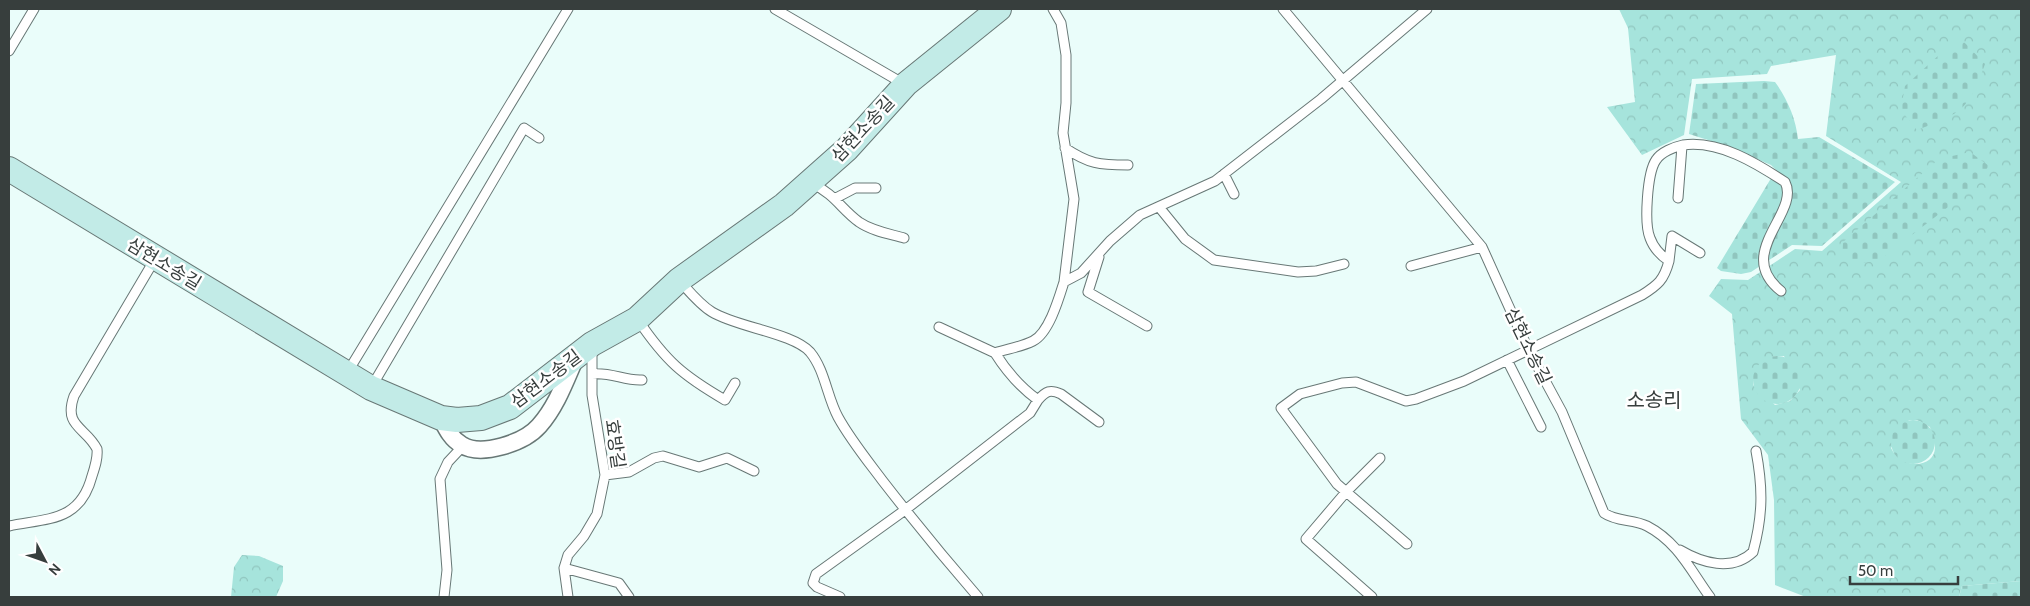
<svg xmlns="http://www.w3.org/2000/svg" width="2030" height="606" viewBox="0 0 2030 606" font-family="Cabin,'Noto Sans KR',sans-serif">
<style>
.forest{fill:url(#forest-crowns);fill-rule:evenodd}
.cemetery{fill:url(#cemetery-stones)}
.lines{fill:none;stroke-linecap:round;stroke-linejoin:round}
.lane-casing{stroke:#687876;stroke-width:11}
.street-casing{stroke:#687876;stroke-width:19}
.secondary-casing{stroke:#687876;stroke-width:26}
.lane{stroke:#fff;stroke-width:9}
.street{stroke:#fff;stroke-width:16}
.secondary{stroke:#c2ebe7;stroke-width:24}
.labels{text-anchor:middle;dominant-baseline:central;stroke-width:5;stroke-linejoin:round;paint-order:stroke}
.street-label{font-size:18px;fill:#373e3d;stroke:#fff}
.quarter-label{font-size:20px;fill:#373e3d;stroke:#fff}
</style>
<defs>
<pattern id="forest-crowns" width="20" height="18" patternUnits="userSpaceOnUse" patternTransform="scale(1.25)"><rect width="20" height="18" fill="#a6e4dc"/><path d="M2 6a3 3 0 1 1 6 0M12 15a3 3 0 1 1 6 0" fill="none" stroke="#90c5be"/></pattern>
<pattern id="cemetery-stones" width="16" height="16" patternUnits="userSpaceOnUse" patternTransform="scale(1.25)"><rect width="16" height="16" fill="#a6e4dc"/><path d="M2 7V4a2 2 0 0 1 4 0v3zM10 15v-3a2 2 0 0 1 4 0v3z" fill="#90c5be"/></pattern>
</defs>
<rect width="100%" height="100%" fill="#eafdfa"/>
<path class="forest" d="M1619,9H2021V581L1962,586L1959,597H1806L1775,585L1774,500L1768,455L1741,419L1732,314L1709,296L1721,279L1748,280L1795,249L1822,251L1901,182L1826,136L1836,55L1771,66L1767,74L1692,79L1684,135L1642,155L1607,107L1635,102L1628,28ZM1776,356H1784L1800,390L1790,401L1775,405L1753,385C1753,370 1761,359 1776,356ZM1909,420H1917L1930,427C1931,433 1934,440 1935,446C1936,469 1901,470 1891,448Z
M242,555L259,556L283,566V581L276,597H231L234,567Z"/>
<path class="cemetery" d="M1963,41L1985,64C1968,110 1963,113 1917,130L1901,110L1905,86L1939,55Z
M1764,81L1775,82C1787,98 1796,119 1798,139L1819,137L1895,182L1822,246L1792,245L1751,272L1741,274L1721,271L1717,268L1776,170L1771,165L1727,146L1689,134L1696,84Z
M1970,152L1989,166L1965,194L1878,261L1851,264L1842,256L1843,242L1939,159Z
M1753 380a24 24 0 1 1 48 0a24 24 0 1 1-48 0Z
M1891 442a22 22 0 1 1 44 0a22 22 0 1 1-44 0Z
M2021,581V597H1959L1962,586Z"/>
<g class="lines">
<defs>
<path id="lane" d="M775,9L904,84
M1053,9L1061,23L1066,55V103L1063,133L1074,199L1064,282
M1283,9L1482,247L1528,349L1562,412L1604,513C1617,522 1633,519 1647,526C1678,542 1691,571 1710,597
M9,51L34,9
M1065,148C1089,164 1099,165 1128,165
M1224,174L1234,194
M811,183C836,195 840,208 859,222C872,231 890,234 904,238
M836,198L855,188H876
M1678,198L1682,146
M1159,207L1185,239L1214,260L1298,272L1316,271L1344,264
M1099,257L1088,292L1147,326
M1669,261L1672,236L1700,253
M1411,266L1482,247
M679,280C689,291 699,304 712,312C736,327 793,333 810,352C825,370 827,397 838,417C850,439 867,460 882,480C913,520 945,559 978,597
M638,320C666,361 682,375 725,400L735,383
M939,327L995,353
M1507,360L1541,427
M347,373L568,9
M592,374C612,372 624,381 642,380
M372,386L524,128L539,138
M1038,400C1046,391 1050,389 1061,394L1099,422
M605,475L629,472L654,458L663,456L699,467L727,458L754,471
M9,526C48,518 80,522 92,476C95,467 98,458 97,449C86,427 63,427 74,396L155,259
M1407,544L1337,484L1281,408L1300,394L1342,383L1356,382L1406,401L1416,399L1464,381L1642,295C1658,285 1664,280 1669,261C1660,255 1654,249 1650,238C1644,224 1647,173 1656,160C1661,152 1674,147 1683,145C1719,140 1756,163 1785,182C1801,213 1733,253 1781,291
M1680,550C1702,563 1732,572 1753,552C1763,515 1763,488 1756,451
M564,568L619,583L629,597
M444,597L447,570L440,479L448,462L463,446
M568,597L564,568L568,555L584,536L597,514L605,475L592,395V347
M840,597L817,587L813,583L816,574L905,510L1030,413L1038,400C1020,387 1007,372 995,353C1007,349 1021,347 1033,341C1049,333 1059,298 1064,282L1081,273L1110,241L1140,215L1215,181L1321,99L1427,9
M1372,597L1306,539L1346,492L1380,458"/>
<path id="street" d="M441,418C446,428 451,439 462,445C481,457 524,443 539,426C556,407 565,382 575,359"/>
<path id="secondary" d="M9,169L371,388L441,418L457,420L481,418L510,407L592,344L637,319L679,280L784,205L847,149L906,84L999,9"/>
</defs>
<use href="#lane" class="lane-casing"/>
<use href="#street" class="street-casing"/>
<use href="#secondary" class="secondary-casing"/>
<use href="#lane" class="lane"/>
<use href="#street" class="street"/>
<use href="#secondary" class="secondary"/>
</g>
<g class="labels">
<g class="street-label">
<text transform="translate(863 129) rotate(-47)">삼현소송길</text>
<text transform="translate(164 264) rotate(31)">삼현소송길</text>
<text transform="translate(1528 346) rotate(64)">삼현소송길</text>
<text transform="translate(546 379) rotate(-37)">삼현소송길</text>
<text transform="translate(615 444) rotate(82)">효방길</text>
</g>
<g class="quarter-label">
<text x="1654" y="400">소송리</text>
</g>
</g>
<rect width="2030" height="606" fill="none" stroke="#373e3d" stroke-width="20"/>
<g transform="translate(45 561) rotate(131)" stroke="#ffffff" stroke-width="4" paint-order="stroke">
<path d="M0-4L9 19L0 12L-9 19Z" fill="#373e3d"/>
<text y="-8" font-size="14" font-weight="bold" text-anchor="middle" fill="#373e3d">N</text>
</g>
<path d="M1850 576v8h108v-8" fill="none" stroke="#373e3d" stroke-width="2.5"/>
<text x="1858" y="576" font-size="15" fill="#373e3d" stroke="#ffffff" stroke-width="4" paint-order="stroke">50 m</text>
</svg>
